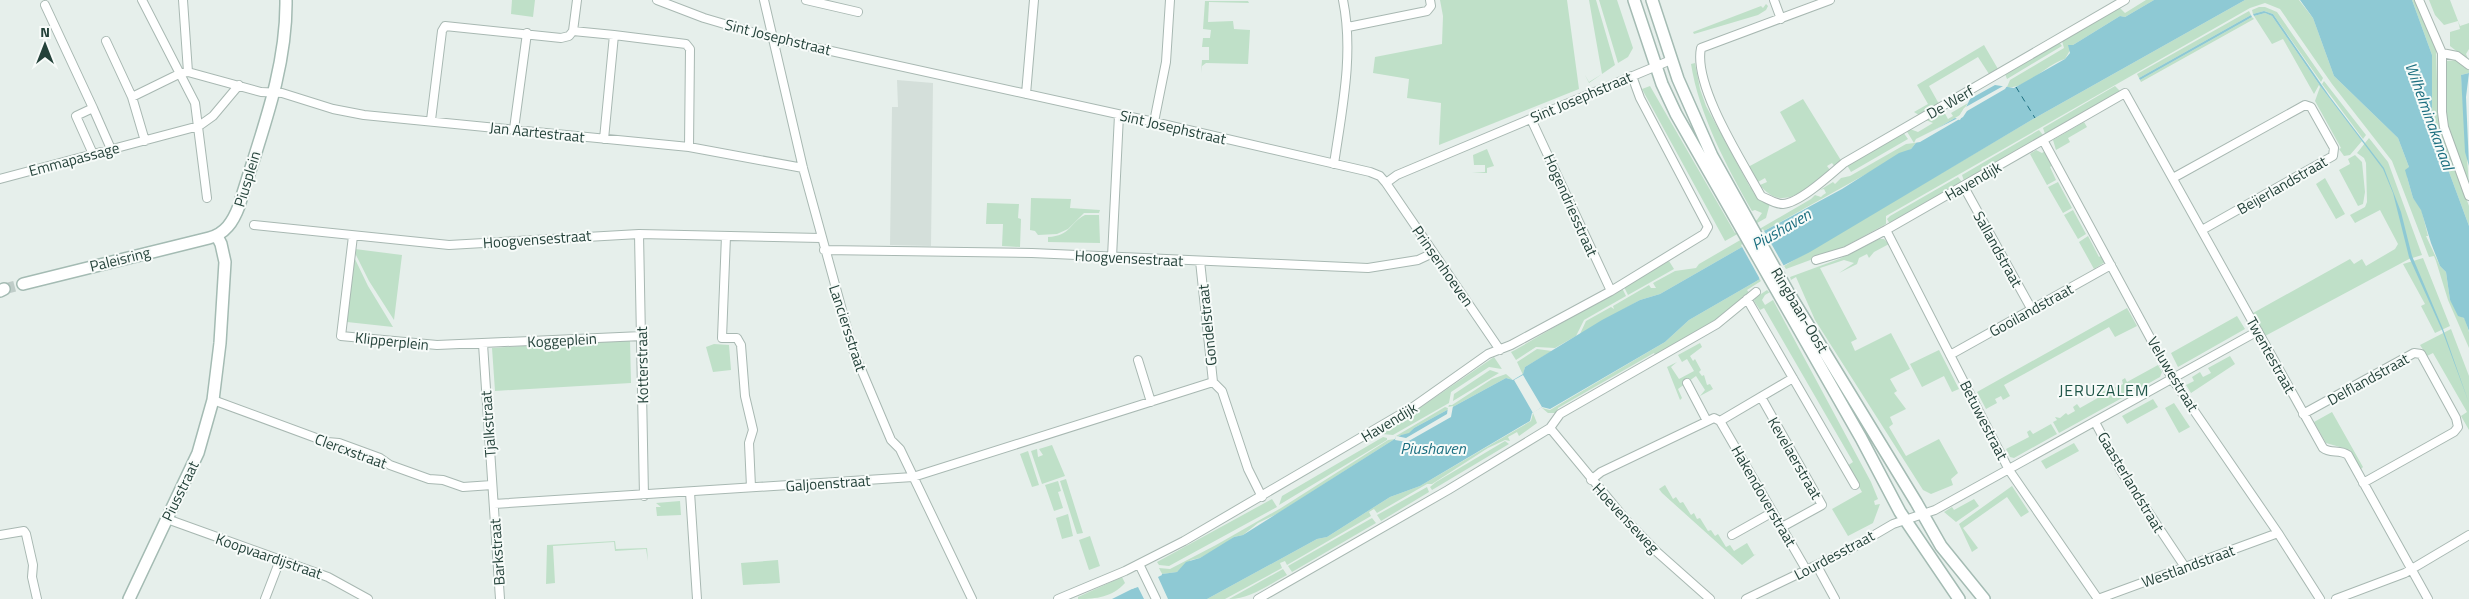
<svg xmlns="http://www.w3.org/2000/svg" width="2469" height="599" viewBox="0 0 2469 599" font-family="'Titillium Web',sans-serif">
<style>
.built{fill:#d4dfda}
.green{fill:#bfe0c8}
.water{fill:#8ec9d4}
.pier{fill:#e6efeb}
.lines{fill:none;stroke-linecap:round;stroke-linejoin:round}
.ferry{stroke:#1c6f80;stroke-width:1;stroke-dasharray:6 5;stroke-linecap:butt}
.secondary-tunnel{stroke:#bfccc8;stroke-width:11;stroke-dasharray:11 5.5;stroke-linecap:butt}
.street-casing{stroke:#a8b8b2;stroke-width:10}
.secondary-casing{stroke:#a4bbb3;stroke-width:14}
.street{stroke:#fff;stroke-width:8}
.secondary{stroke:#fff;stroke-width:11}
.labels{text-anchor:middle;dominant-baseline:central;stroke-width:4;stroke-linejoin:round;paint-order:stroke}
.street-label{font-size:15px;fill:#24423a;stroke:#f7fbf9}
.water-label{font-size:16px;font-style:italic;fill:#1c6f80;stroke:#f7fbf9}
.neighbourhood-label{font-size:16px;letter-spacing:1px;fill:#1f5548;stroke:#f7fbf9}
</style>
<rect width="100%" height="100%" fill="#e6efeb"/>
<path class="built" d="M897,80L933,83L931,246L890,245L892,107H898Z"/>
<path class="green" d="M512,0H535L533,17L511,14Z
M1440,0H1567L1579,89L1439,145L1441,103L1407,98L1409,79L1373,73L1375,57L1442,44L1443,16Z
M1589,0H1596L1615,65L1589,83L1585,75L1589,82L1602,74Z
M1599,0H1617L1633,48L1628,57L1618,63Z
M2146,0H2154L2125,17L2120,16L2073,45L2065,59C2048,63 2025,90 2007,87L2010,80L2064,48L2062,41L2119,7L2125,13Z
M2245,0H2299L2313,18L2334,76L2398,138L2409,167L2407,177L2413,198L2421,208L2428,236H2426L2440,266L2446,272L2450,300C2456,307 2456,314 2465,319L2469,332V348L2448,300L2436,261L2434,256L2429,257L2392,161L2332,84L2280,9L2265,3L2250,8L1886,216V224L1840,249L1786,269L1784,266L2035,118Z
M2412,0H2418L2436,50L2438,112L2449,152L2469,206V226L2432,126V55Z
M2429,0H2450L2460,26L2469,23V49L2466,54L2469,61L2450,46V32L2460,29L2458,21L2444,25L2435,15Z
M1205,1H1248L1249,3L1209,2L1208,22L1233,21L1234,29L1250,30L1248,64L1206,63L1202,66L1201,73L1202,60H1209V47H1202L1203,38H1210L1211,30L1203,29Z
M1766,4L1768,6L1766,10L1758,15L1694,34L1693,32L1761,6L1763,8Z
M2259,7H2265L2277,12L2323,78L2321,82L2273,14L2264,11L2253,14L2252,10Z
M2249,11L2251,15L2139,78L2137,74Z
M2265,13L2272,16L2321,87L2362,141L2350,155L2344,156L2339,149L2341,148L2315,101L2320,87L2319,85L2314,94L2283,39L2272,44L2254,16Z
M2252,17L2254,19L2141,82L2140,80Z
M2059,42L2062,46L2007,79L2005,74Z
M1984,45L1998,69L1989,74L1978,57L1929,86L1939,104L1919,115L1914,112L1928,104L1917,85Z
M2457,60L2469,68V73L2461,75L2469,186L2446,119V61Z
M1695,63L1700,89L1706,106L1750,187L1755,188L1753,192L1763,201H1767L1770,203L1766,218L1725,241L1642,89L1650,86L1735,233L1757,220L1762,213L1755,210L1752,211C1727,167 1699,115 1691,64Z
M2324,81L2366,135L2363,139L2322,84Z
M2115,86L2120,91L2045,134L2043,128Z
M1803,99L1842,162L1835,167L1832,163L1827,166L1830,170C1809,186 1783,215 1760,185L1767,182L1765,178L1758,182L1748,167L1796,141L1780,112Z
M1968,103L1960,115L1919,139L1911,149L1764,231L1742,247L1660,294L1640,300L1580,334L1586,321L1611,307L1614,309L1613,306L1649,285L1651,288H1656L1653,283L1675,271L1696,268L1699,264L1811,199L1815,195L1821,197L1823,195L1821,192L1823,195L1826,193L1824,189L1820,190L1833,182L1835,184L1841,178L1850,176L1906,144L1914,143L1906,130L1910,129L1918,132L1933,123L1926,120L1943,110L1948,119L1953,116L1951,113Z
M2084,122L2087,127L2068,138L2070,142L2056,150L2053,140Z
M2039,130L2043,135L1964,181L1962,175Z
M1903,132L1908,139L1851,172L1847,165Z
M2369,138L2388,162L2422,255L2409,259L2265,336L2253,313L2350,259L2354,264L2362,259L2366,266L2395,249L2398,244L2380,210L2355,223L2350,215L2365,207L2367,202L2366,163L2364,158L2357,153Z
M1487,149L1494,166L1487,168V173H1472L1485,172V165H1474L1473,155Z
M2036,150L2042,153L2045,151L2053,165L2050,167L2056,180L2047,185L2030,154Z
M2355,155L2362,162L2365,192L2363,204L2358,206L2339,170L2350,164L2348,159Z
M1958,177L1962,182L1890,224L1887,219L1890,216Z
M2325,178L2345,214L2336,219L2316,184Z
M2058,182L2072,208L2063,213L2048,187Z
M1031,198L1071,199L1070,208L1100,210L1099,213H1084L1068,229L1057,234L1038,235L1035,231L1030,230Z
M987,203L1019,204L1018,218L1021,219L1020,247L1002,246L1003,224H986Z
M2073,210L2086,234L2078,239L2064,215Z
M1085,215H1099L1100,243L1048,242V237C1071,236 1069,223 1085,215Z
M2088,236L2099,257L2102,255L2105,262L2094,269L2079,242Z
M1879,239H1884L1889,244L1874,252L1869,258L1867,254L1859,258L1857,264L1839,273L1854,263L1844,260L1820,268L1857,339L1851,342L1855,351L1891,333L1910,369L1890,379L1897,391L1894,393L1906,409L1890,417L1893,424L1889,427L1906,456L1939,439L1958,473L1951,479L1953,485L1931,494L1923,490L1815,320L1796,277L1765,295L1762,300L1765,305L1773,300L1871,482L1878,499L1874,501L1875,505L1880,504L1873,523L1848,536L1832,509L1862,492L1847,466L1853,462L1764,308L1760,310L1754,301L1755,298L1767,290L1769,292L1791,280L1790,277L1839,259Z
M355,249L402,255L394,320L369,281L355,253Z
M354,257L368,286L393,327L347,322Z
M2423,258L2450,326L2435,333L2421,306L2425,304L2403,264Z
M1669,261L1674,269L1628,295L1624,287Z
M1760,279L1761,281L1747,290L1750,294L1713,323L1656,356L1654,353L1558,408L1557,413H1548L1542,408L1550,410L1665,342L1689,320Z
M1622,288L1626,296L1584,320L1576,336L1555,348L1536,347L1516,360L1511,352L1515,350Z
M2127,308L2137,326L2115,337L2109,327L2004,385L2010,396L2003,400L2001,396L1995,399L1997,403L1986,409L1977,392Z
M2237,316L2245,329L2178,367L2171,353Z
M2451,329L2469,376V430L2461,416L2467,412L2433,353L2427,356L2420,345Z
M630,339L631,383L495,391L492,348Z
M1700,343L1702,347L1690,356L1693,361L1695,359L1701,370L1699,372L1702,376L1704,375L1707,385L1710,384L1713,389L1700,396L1705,390L1696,376L1678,389L1682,398L1680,400L1667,367L1677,362L1671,367L1679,379L1694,371L1687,359L1682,362L1678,355Z
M714,344L729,345L731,370L713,372L706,347Z
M1537,349L1552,351L1525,367L1523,375L1517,362Z
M1939,350L1959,389L1952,392L1944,376L1922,387L1910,364Z
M2230,356L2235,364L2191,393L2186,385L2194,381L2192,377L2200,372L2203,377L2211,373L2208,368Z
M1494,357L1502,369L1489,367L1451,392L1449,403L1393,435L1382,434L1377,437Z
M2158,365L2162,372L2160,377L2124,397L2118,387L2123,384L2122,380L2125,378L2127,382Z
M1490,370L1499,373L1453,401L1454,394Z
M1506,374L1513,380L1506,378L1414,428L1409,434L1401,435L1277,514L1258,523L1243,535L1234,537L1220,547L1200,558L1191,560L1177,572L1162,574L1159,568L1170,569L1216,545L1281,508L1388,440L1395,439L1396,436L1445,407L1448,408L1449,405H1452L1492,379Z
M2116,387L2122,398L2059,433L2053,422L2057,420L2055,417L2060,418L2066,413L2068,415L2075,411L2073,407L2077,404L2080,408L2103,395L2101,392Z
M2153,399L2158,407L2127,424L2122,416Z
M2174,403L2190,427L2179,433L2165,408Z
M2332,412L2363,467L2361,469L2350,450L2326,443L2314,422Z
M1533,413L1537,423L1519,436L1517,432L1508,437L1510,441L1505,440L1488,448L1432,484H1427L1377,513L1374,509L1369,512L1371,516L1287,565L1285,561L1280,563L1282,568L1225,599H1207L1317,539L1327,537L1390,497L1420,486L1531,421Z
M2051,424L2057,434L2014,458L2010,457L2006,449L2029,437L2027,432L2030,430L2033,434Z
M1383,437L1387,438V440L1279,505L1282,496Z
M1505,441L1509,444L1432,490L1430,487L1436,482Z
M2074,443L2079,451L2046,469L2041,461Z
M1052,445L1065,476L1042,484L1031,451L1037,449L1038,457L1043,455L1039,449Z
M1028,451L1039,485L1032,487L1020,454Z
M1066,479L1083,533L1077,534L1060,481Z
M1058,481L1061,491L1058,492L1063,508L1054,511L1045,485Z
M1665,485L1673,499L1676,497L1680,503L1683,502L1691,515L1694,513L1697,519L1700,518L1708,531L1711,530L1715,536L1718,534L1726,547L1730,545L1734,551L1747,543L1754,555L1756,554L1742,565L1662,493L1659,489Z
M2012,486L2029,512L2021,517L2007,497L1963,528L1978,548L1972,552L1959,524Z
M1427,487L1429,492L1381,521L1377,515Z
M1272,499L1277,507L1169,566L1159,565L1157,562Z
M1974,499L1979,506L1956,522L1944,512L1952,507L1954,510Z
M680,501L681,515L657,516L656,507H661L656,503Z
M1068,514L1073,536L1062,539L1056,518Z
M1372,518L1376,523L1292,572L1288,566Z
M1090,536L1100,566L1089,570L1079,540Z
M615,541L616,549L647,548L648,561L646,549L615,551L614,542L553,546L555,583L546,584L547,545Z
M778,560L780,583L743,585L741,563Z
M1283,569L1287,575C1268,585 1250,599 1229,599Z
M1122,577L1125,583C1112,597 1097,599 1078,599V597Z"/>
<path class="water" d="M2154,0H2245L2035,118L1810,252L1759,278L1760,279L1689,320L1665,342L1550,409L1542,407L1532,413L1530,421L1420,486L1390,497L1327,537L1317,539L1207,599H1112L1162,574L1177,572L1186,562L1200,558L1234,537L1243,535L1401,435L1409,433L1414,428L1506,378L1513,380L1523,374L1525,367L1602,320L1640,300L1660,294L1742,247L1764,231L1842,189L1899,153L1911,149L1919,139L1955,118L1960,120L1970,99L1995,85L2014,88L2065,59L2070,53L2068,45H2073L2120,16L2125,17Z
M2300,0H2412L2432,55V126L2469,226V331L2464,318L2458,316L2450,300L2446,272L2440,266L2431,243L2421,210L2413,198L2405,170L2409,167L2398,138L2334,76L2313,18Z
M2264,11L2273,14L2330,97L2384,168L2401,212L2412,256L2443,329L2469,403L2442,330L2409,257L2393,193L2383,169L2321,87L2272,16L2265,13L2254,16L2253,14Z
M2251,15L2252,17L2140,80L2139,78Z
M2469,73L2466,97L2469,166L2465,152L2461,75Z"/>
<path class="pier" d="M2005,85L2007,86L2005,89L1967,111L1963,117L1920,142L1914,143L1916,139L1958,118L1964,108Z
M1763,229L1785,268L1779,269L1762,279L1761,281L1741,245Z
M1523,375L1542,407L1533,413L1514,380Z
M1453,406L1451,417L1407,442L1395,440L1396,436L1406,438L1447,414L1448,407Z
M1161,572L1162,575L1158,577L1168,599H1144L1138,587L1132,589V586Z"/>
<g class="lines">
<path class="ferry" d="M2016,87L2035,118"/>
<path class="secondary-tunnel" d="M4,289L23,284"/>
<defs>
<path id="street" d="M142,0L195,103L207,198
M183,0L188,72
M657,0L704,18L772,38L1154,122L1370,172L1380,176L1386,183L1500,350
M764,0L803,168L853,350L891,440L900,449L972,599
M806,0L858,12
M1774,0L1781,19
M1830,0L1701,48C1693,86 1742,161 1761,196C1768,199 1775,204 1783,204C1800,203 1831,174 1844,163L2125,0
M2419,0L2442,53V112L2444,127L2469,196
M45,5L93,108
M1348,27L1427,11L1431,6L1430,0
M573,31L614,35
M106,41L132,97L145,141
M2442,53L2457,56L2469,65
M1026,94L1034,0
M132,97L181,73L188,72L261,92L282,93L333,109L364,115L689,147L803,168
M1531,119L1611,291
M431,120L442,31L445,26L561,38L569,36L573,31L577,0
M1154,122L1166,62L1170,0
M514,129L527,33
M604,139L614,35L686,44L690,49L689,147
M2043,140L2173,380L2278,533L2320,599
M93,154L76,116L93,108L111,149
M1334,164C1342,109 1354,54 1343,0
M2173,178L2305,105L2311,107L2334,148L2333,156L2202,230
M0,179L199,126L213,116L239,85
M1386,183L1397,175L1671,60
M1964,187L2032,310
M254,225L449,245L639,234L821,238
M1886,230L2009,470L2098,599
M639,234L644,496
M353,236L341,336L437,345L642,336
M726,236L722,338H737L741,345L745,396L753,430L749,443L751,487
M824,250L1032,253L1368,268L1418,260L1433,253
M1112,257L1119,115
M1816,260L1846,251L1886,230L2125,93L2323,448C2330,454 2340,449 2348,455L2428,599
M1200,261L1213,382L1222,391L1248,469L1262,497
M1747,299L1855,485
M483,344L500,599
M1950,355L2111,265
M1138,360L1151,402
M1687,383L1707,421
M1761,397L1822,505L1782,527
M213,400L327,442L339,443L380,458L390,465L429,479L443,480L463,487L492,485
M2303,414L2414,353L2421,354L2456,418L2458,427L2454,432L2363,483
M1720,421L1807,571
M2095,422L2121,471L2185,567
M1550,428L1626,520L1657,552L1710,599
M1591,480L1601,472L1714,418L1720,421L1793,378
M690,492L697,599
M494,504L913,477L1213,382
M167,519L328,577L368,599
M0,535L24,531L26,534L33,565L32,577L37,599
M1732,535L1773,512
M1139,564L1156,599
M1817,566L1835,599
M265,599L280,560
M1058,599L1125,571L1184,541L1413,407L1488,354L1511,345L1611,291L1704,234L1708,227L1640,98L1632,76
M1258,599L1448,490L1550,428L1560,414L1717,324L1756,292
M1746,599L1852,548L1893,524L1935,510L2258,331
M2098,599L2278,533
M2336,599L2405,573L2469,535"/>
<path id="secondary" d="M1634,0L1662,84L1676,114L1861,438L1900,512L1959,599
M1652,0L1678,79L1712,156L1788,292L1916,502L1941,546L1984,599
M23,284L209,238C225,234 233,222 239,206C259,139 287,71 286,0
M0,291L4,289
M129,599L198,453L213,400L220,343L225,262L221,244L217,236"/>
</defs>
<use href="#street" class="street-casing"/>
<use href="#secondary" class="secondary-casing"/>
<use href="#street" class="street"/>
<use href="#secondary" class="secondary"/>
</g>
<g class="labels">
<g class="street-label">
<text transform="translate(778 37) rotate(14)">Sint Josephstraat</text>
<text transform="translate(1581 97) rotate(-23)">Sint Josephstraat</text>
<text transform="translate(1950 102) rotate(-30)">De Werf</text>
<text transform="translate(1173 127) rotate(13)">Sint Josephstraat</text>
<text transform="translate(537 132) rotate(6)">Jan Aartestraat</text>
<text transform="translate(74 159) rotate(-15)">Emmapassage</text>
<text transform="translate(247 179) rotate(-73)">Piusplein</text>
<text transform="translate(1973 181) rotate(-30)">Havendijk</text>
<text transform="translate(2282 185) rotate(-30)">Beijerlandstraat</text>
<text transform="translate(1571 205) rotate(66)">Hogendriesstraat</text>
<text transform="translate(537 239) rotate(-4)">Hoogvensestraat</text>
<text transform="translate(1998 249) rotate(61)">Sallandstraat</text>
<text transform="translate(1129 258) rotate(3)">Hoogvensestraat</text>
<text transform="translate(120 259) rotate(-14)">Paleisring</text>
<text transform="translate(1443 266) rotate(55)">Prinsenhoeven</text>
<text transform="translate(1800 310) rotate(59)">Ringbaan-Oost</text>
<text transform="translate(2031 310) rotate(-29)">Gooilandstraat</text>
<text transform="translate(1207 325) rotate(-96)">Gondelstraat</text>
<text transform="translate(848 328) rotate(72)">Lanciersstraat</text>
<text transform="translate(562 340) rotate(-3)">Koggeplein</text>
<text transform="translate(392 341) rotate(6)">Klipperplein</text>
<text transform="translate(2271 355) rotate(61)">Twentestraat</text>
<text transform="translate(642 365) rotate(-91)">Kotterstraat</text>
<text transform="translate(2173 374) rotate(59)">Veluwestraat</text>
<text transform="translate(2368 379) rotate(-29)">Delflandstraat</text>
<text transform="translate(1984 420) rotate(63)">Betuwestraat</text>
<text transform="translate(1389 422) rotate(-31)">Havendijk</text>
<text transform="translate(488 424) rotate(-94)">Tjalkstraat</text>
<text transform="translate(351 451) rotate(20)">Clercxstraat</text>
<text transform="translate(1795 458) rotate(60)">Kevelaerstraat</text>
<text transform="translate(2131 482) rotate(59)">Gaasterlandstraat</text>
<text transform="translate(828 483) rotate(-4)">Galjoenstraat</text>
<text transform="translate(180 491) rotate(-64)">Piusstraat</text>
<text transform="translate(1764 496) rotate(60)">Hakendoverstraat</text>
<text transform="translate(1626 518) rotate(47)">Hoevenseweg</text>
<text transform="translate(497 552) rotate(-94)">Barkstraat</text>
<text transform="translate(1834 555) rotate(-28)">Lourdesstraat</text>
<text transform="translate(269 556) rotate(19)">Koopvaardijstraat</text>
<text transform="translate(2188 566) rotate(-20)">Westlandstraat</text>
</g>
<g class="water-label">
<text transform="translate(2430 116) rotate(70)">Wilhelminakanaal</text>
<text transform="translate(1781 229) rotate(-30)">Piushaven</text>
<text x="1433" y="448">Piushaven</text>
</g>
<g class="neighbourhood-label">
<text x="2104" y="390">JERUZALEM</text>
</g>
</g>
<g transform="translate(45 45)" stroke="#f7fbf9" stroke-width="4" paint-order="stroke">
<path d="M0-4L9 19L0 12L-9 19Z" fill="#24423a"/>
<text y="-8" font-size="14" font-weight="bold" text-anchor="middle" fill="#24423a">N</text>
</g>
</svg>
